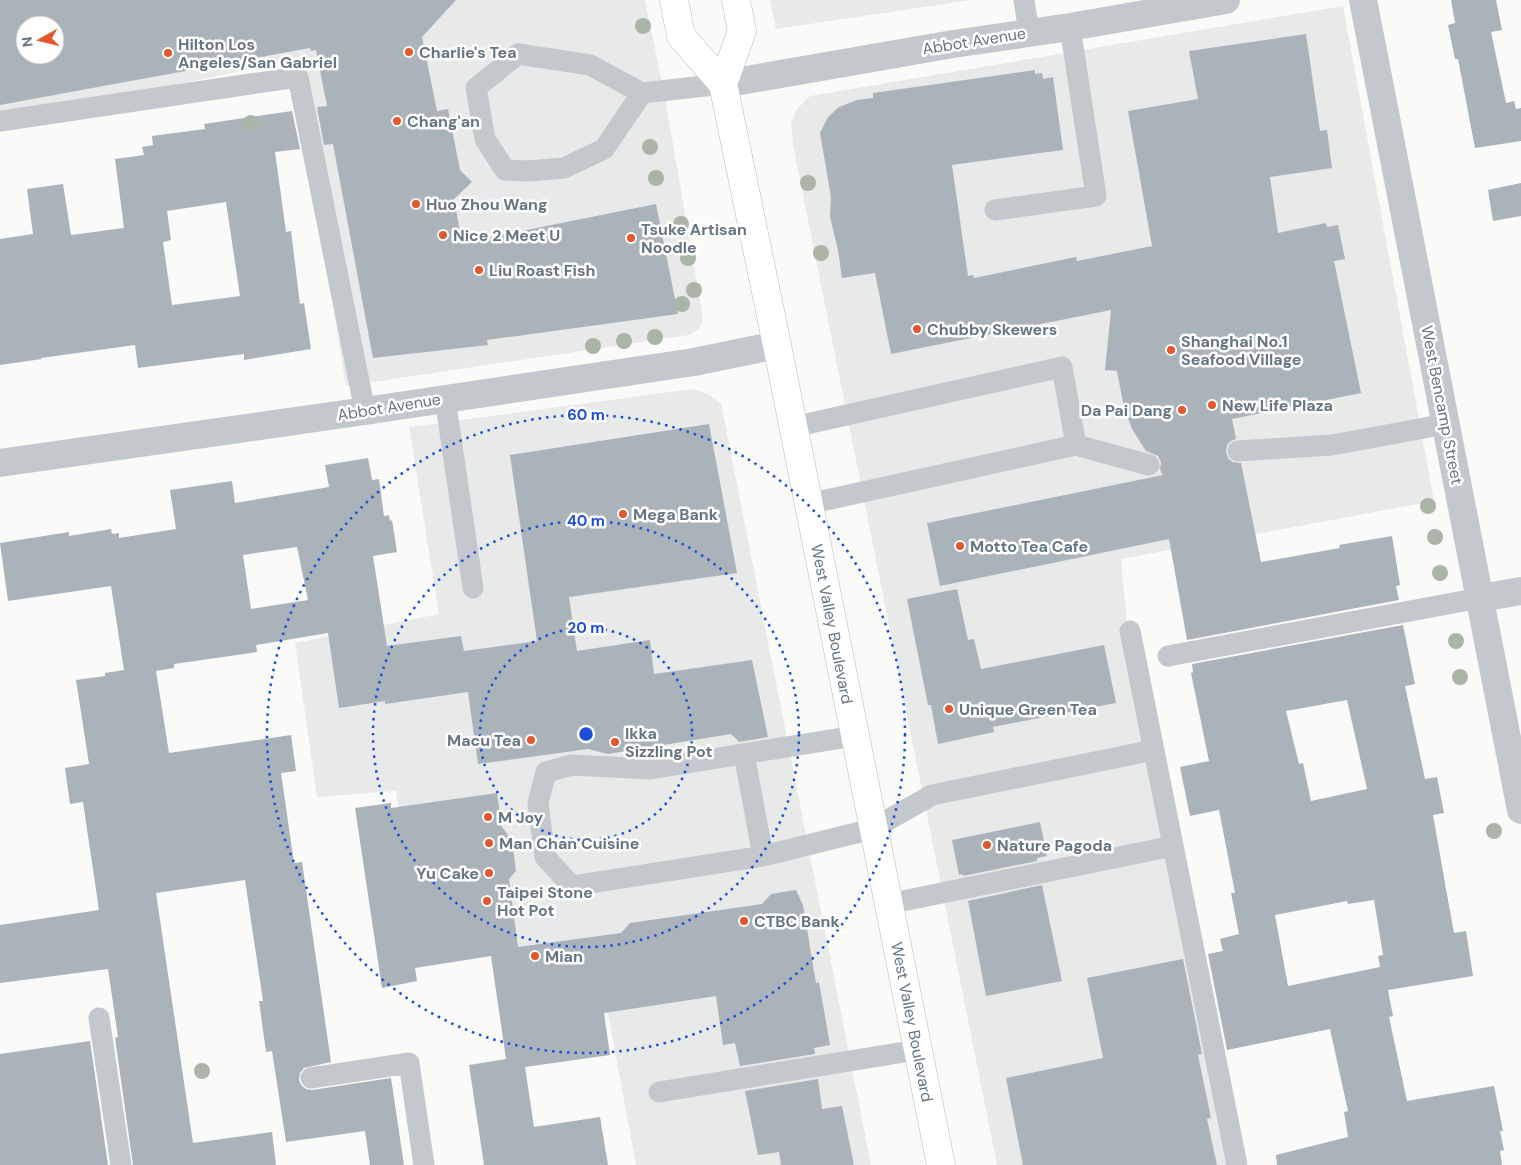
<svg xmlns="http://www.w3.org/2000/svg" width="1521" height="1165" viewBox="0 0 1521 1165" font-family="'DM Sans',sans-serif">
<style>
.built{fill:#e8e9e9;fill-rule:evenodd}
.building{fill:#aab3b9;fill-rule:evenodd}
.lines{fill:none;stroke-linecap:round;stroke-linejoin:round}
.primary-casing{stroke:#b5babe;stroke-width:29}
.service{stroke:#c3c8cc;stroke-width:21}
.minor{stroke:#c3c8cc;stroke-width:28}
.primary{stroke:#fff;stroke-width:28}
.tree{fill:#aab4a7}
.ring{fill:none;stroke:#1d4ed8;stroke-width:2.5;stroke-dasharray:2.5 5}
.poi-dot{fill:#e4572e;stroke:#fff;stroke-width:2}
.labels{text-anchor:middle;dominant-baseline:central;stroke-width:5;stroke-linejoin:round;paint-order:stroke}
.street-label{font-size:16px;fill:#657683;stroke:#fff}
.poi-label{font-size:16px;font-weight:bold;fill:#657683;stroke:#fff;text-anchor:start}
.centre{fill:#1d4ed8;stroke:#fff;stroke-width:2.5}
.ring-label{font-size:15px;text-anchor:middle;font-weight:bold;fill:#1d4ed8;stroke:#fff;stroke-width:5;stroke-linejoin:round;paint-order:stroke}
</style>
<rect width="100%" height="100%" fill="#fafaf8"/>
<path class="built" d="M0,0H645L665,97L703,319L699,329L689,335L346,386L293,60L0,122ZM25,25H55V55H25Z
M770,0H971L776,29Z
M1343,6L1434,501L1121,559L1128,635L1228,1165H997L793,145L791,122L798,108L810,96Z
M692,389L708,394L721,403L871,1165H636L607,1009L495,955L425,965L396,791L317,797L295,643L439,614L409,427Z"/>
<path class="building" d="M0,0H456L422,37L437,111L448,109L460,170L472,182L454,199L462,243L656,204L678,314L487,340L488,345L373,358L333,144L324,145L317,107L327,106L316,50L311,51L310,48L0,105ZM25,25H55V55H25Z
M1451,0H1496L1502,30L1491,32L1506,103L1514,101L1516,109L1521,108V141L1475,148L1458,59H1455L1448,25L1455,23Z
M1306,34L1320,131L1327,130L1332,168L1270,177L1278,233L1326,223L1327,227L1338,225L1345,259L1334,261L1361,393L1232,419L1236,439L1231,441L1227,445L1226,452L1228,458L1232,462L1241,463L1261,562L1340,548L1339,545L1392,536L1400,585L1396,586L1399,600L1187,640L1169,539L940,586L927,523L1163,475L1160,470L1161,462L1158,456L1146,451L1132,429L1124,408L1117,371L1105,370L1111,310L891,354L875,273L842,278L838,250L830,217L831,197L820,133L828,117L839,107L857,100L873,98V93L1035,70V74L1042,73L1043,79L1053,77L1063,150L952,165L968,276L973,275L974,278L1076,257L1077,261L1152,246L1128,111L1198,99L1189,51Z
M292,111L300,149L275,152L286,232L291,231L300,304L304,303L311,349L244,360V354L138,368L135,345L41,358L42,359L0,365V239L33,234L27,189L63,184L71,235L124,228L115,159L144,155L142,147L153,145L152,136L205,129L204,124ZM226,202L240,296L172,305L163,242L171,240L167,211Z
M1521,183V216L1493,221L1488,190Z
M709,424L737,573L569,597L577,651L650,640L654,674L752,660L768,737L739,742L731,734L608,754L588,749L478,764L468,692L385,704V701L339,708L328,633L256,645L257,652L174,664V668L156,671L169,753L291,735L296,771L281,773L294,863L302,862L331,1062L304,1068L300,1073L299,1080L301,1085L306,1089L312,1090L391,1078L404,1165H370L365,1131L286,1142L272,1051L266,1052L259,1001H263L245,880L156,893L193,1143L272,1132L276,1165H133L115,1038L118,1037L108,969L0,983V925L99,910L83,802L70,804L65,768L89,764L76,680L105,676V673L124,670L111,586L8,601L0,543L69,532V536L111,529L112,534L119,533V538L176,529L170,490L232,481L235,503L329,487L325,465L368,458L372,480L379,479L384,516L389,515L390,521L392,520L397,552L373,556L387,646L461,636L464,651L537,641L510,455ZM297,547L308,600L251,609L243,555Z
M957,589L968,640L974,639L981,669L1104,645L1116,703L993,727L994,732L938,744L931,705H928L907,599Z
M1403,625L1415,684L1405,686L1425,779L1437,777L1444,813L1433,815L1446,889L1454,933L1466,931L1473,976L1388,990L1393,1016L1389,1017L1407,1101L1494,1086L1503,1131H1500L1504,1150L1500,1151L1502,1165H1277L1276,1155L1348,1137L1344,1112L1348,1111L1330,1029L1227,1050L1208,954L1223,951L1220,939L1239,934L1231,893H1235L1219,810L1190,816L1180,767L1209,761L1191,673L1193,672L1192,664ZM1347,700L1367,789L1311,801L1303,763L1299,764L1286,711ZM1374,900L1383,955L1378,956L1380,967L1288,986L1275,915L1347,901L1348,904Z
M497,793L502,827L512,840L516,871L509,879L518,947L621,933L630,923L762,904L771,894L796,890L803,905L816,983L819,982L830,1045L814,1048L815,1054L740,1066L735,1043L723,1045L716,996L604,1013L610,1055L525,1067L534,1127L600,1117L608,1165H484L469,1065L506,1059L491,956L415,968L417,981L382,988L355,808L391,803V808Z
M1040,822L1047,856L1037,858V861L963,876V874L959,875L952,840Z
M1042,885L1062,981L986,996L968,901Z
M1183,959L1202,1054L1198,1055L1211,1118L1207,1119L1217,1165H1023L1006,1078L1103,1058L1087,978Z
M90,1041L108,1165H0V1054Z
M818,1079L822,1109L842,1106L854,1165H781L779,1152L758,1155L745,1091Z"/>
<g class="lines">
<defs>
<path id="primary" d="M674,0L681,36L723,84L777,345L941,1165
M723,84L742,31L736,0"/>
</defs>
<use href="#primary" class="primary-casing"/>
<path class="service" d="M1024,0L1029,33
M642,93L604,149L564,168L528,171L505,170L485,139L476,88L518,54L590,65L642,93L723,84
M0,121L298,77L365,411
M995,210L1096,196L1070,27
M445,398L473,588
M793,427L1062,367L1076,445L808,504
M1076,445L1149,465
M1238,451L1332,445L1446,424
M1130,631L1237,1165
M1168,656L1480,598
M855,736L650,769L572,765L546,772L538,803L545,857L572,886L763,856L872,829L932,795L1154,750
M744,754L763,856
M888,904L1173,846
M99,1018L121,1165
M311,1078L409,1063L424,1165
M659,1092L917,1050"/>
<path class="minor" d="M1363,0L1521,810
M723,84L953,44L1070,27L1226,0
M0,463L365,411L694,362L777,345
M1480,598L1521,591"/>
<use href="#primary" class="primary"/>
</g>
<g class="tree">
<circle cx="643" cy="26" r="8"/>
<circle cx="251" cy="123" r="8"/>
<circle cx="650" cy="147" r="8"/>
<circle cx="656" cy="178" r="8"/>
<circle cx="808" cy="183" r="8"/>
<circle cx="681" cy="224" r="8"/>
<circle cx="821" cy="253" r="8"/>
<circle cx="688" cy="258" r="8"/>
<circle cx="694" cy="290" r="8"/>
<circle cx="682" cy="304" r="8"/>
<circle cx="655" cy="337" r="8"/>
<circle cx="624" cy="341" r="8"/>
<circle cx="593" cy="346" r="8"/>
<circle cx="1428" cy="506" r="8"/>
<circle cx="1435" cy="537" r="8"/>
<circle cx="1440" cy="573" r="8"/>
<circle cx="1456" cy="641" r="8"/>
<circle cx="1460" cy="677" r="8"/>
<circle cx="1494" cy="831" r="8"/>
<circle cx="202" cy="1071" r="8"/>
</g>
<g class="ring">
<circle cx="586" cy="734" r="106"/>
<circle cx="586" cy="734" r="213"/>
<circle cx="586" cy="734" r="319"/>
</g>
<g class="poi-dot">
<circle cx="409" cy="52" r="5"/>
<circle cx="168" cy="53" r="5"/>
<circle cx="397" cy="121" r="5"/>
<circle cx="416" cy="204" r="5"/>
<circle cx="443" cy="235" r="5"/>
<circle cx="631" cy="238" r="5"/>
<circle cx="479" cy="270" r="5"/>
<circle cx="917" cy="329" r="5"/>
<circle cx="1171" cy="350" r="5"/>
<circle cx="1212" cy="405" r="5"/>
<circle cx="1182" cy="410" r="5"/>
<circle cx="623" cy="514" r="5"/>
<circle cx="960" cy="546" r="5"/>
<circle cx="949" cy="709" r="5"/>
<circle cx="531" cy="740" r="5"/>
<circle cx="615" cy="742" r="5"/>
<circle cx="488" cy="817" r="5"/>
<circle cx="489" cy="843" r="5"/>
<circle cx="987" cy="845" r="5"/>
<circle cx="489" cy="873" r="5"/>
<circle cx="487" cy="901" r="5"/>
<circle cx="744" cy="921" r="5"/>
<circle cx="535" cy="956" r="5"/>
</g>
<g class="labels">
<g class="street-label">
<text transform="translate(974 41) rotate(-9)">Abbot Avenue</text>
<text transform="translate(1442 405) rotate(79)">West Bencamp Street</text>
<text transform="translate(389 407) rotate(-9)">Abbot Avenue</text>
<text transform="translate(832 624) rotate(79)">West Valley Boulevard</text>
<text transform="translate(912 1022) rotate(79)">West Valley Boulevard</text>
</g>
<g class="poi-label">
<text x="178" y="44">Hilton Los<tspan x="178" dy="18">Angeles/San Gabriel</tspan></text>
<text x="419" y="52">Charlie's Tea</text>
<text x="407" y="121">Chang'an</text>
<text x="426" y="204">Huo Zhou Wang</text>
<text x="641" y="229">Tsuke Artisan<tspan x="641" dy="18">Noodle</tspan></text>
<text x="453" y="235">Nice 2 Meet U</text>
<text x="489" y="270">Liu Roast Fish</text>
<text x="927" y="329">Chubby Skewers</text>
<text x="1181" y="341">Shanghai No.1<tspan x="1181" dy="18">Seafood Village</tspan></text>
<text x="1222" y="405">New Life Plaza</text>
<text x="1172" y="410" text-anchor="end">Da Pai Dang</text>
<text x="633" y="514">Mega Bank</text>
<text x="970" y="546">Motto Tea Cafe</text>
<text x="959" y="709">Unique Green Tea</text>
<text x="625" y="733">Ikka<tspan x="625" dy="18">Sizzling Pot</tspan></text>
<text x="521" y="740" text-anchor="end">Macu Tea</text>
<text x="498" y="817">M Joy</text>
<text x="499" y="843">Man Chan Cuisine</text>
<text x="997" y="845">Nature Pagoda</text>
<text x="479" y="873" text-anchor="end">Yu Cake</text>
<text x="497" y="892">Taipei Stone<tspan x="497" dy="18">Hot Pot</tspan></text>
<text x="754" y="921">CTBC Bank</text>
<text x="545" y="956">Mian</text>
</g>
</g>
<circle cx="586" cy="734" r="8" class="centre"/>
<g class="ring-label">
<text x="586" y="420">60 m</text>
<text x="586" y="526">40 m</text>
<text x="586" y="633">20 m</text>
</g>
<g transform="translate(40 40) rotate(262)"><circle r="24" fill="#ffffff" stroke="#c1c8cd"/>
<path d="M0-4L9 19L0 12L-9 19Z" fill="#e4572e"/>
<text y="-8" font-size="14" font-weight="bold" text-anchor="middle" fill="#657683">N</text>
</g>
</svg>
